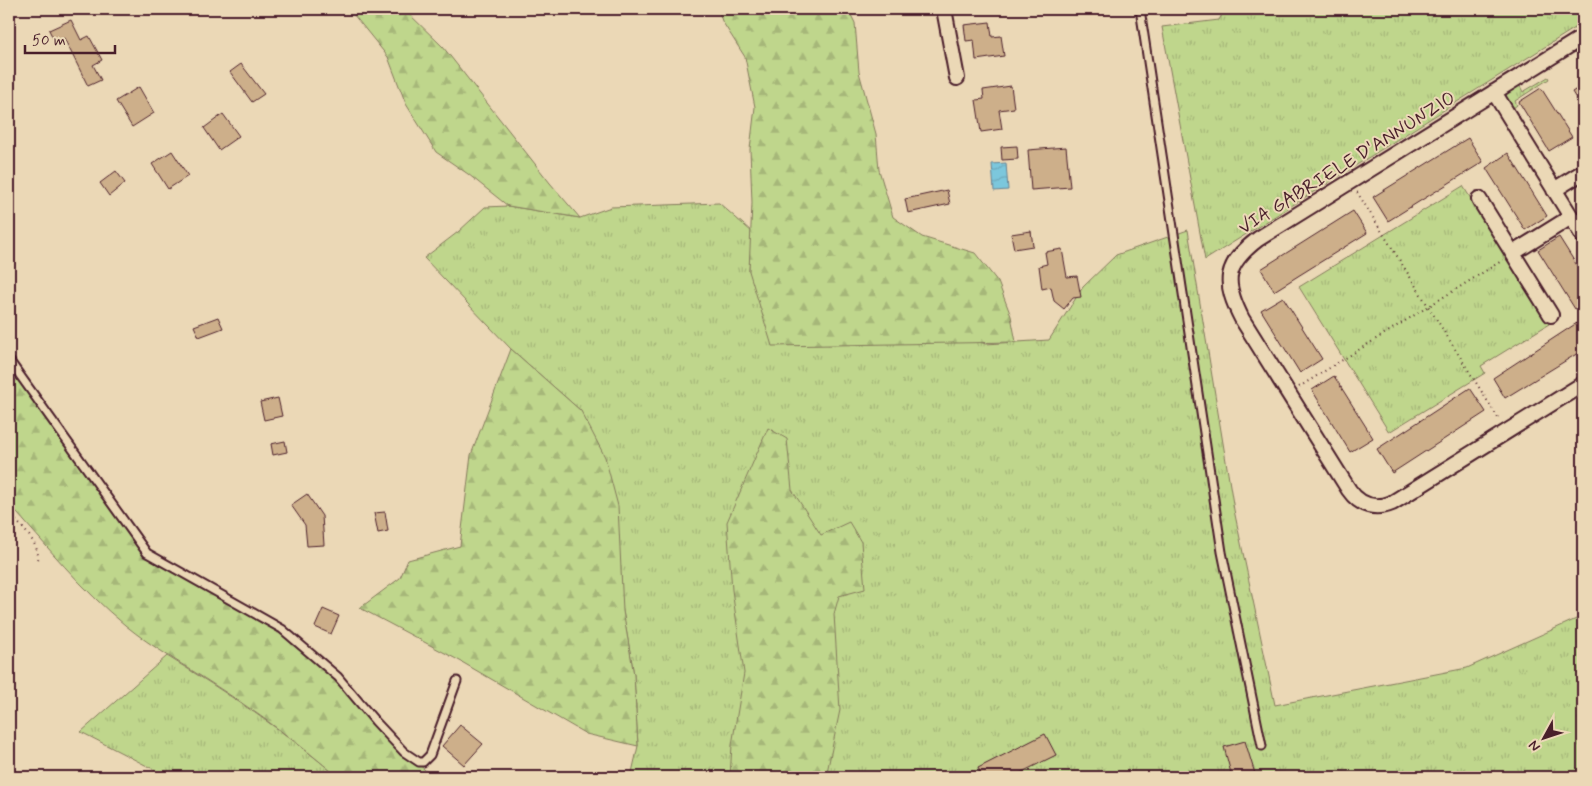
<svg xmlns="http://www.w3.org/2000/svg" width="1592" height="786" viewBox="0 0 1592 786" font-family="Mynerve,sans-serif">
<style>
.grass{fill:url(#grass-tufts);stroke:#847a5c}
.forest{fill:url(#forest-firs);stroke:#847a5c}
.water{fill:url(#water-waves);stroke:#688495}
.building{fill:#cdaf8a;stroke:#4a1f2b}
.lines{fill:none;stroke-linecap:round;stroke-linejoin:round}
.lane-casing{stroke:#4a1f2b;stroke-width:11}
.street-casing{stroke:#4a1f2b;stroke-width:18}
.path{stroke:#4a1f2b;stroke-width:2;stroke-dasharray:1 4;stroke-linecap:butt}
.lane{stroke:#ebd8b6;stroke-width:7}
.street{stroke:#ebd8b6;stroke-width:14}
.labels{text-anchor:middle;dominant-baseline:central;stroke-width:4;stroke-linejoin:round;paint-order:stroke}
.street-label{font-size:19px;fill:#4a1f2b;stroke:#ebd8b6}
</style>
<defs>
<pattern id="grass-tufts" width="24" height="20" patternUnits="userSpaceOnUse" patternTransform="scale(1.25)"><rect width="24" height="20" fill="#bfd68c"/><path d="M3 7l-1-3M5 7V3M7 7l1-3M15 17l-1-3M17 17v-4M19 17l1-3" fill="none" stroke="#a6b779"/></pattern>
<pattern id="forest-firs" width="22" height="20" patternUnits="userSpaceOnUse" patternTransform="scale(1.25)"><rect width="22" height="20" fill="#bfd68c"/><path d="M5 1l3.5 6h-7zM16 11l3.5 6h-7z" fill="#a6b779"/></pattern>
<pattern id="water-waves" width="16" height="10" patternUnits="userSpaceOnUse" patternTransform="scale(1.25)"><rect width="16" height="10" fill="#7cc7dc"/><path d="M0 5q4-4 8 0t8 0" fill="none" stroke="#6daabd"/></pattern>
</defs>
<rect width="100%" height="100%" fill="#ebd8b6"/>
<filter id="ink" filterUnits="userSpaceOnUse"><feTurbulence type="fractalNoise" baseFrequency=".02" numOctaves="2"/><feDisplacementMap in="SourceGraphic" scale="10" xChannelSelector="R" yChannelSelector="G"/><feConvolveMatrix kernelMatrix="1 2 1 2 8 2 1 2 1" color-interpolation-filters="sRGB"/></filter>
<g filter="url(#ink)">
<path class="grass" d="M1225,9H1583V23L1205,260L1162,27L1219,20Z
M1548,77L1549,79L1515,101L1517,105L1512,109L1506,97L1507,92L1519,84L1523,92Z
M1463,186L1549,324L1481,366L1485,373L1389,432L1299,287Z
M719,203L752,232L749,271L986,344L1049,340L1083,287L1116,255L1188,230L1234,510L1275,705L1467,668L1583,616V777H631L638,746L634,675L623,611L581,411L511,349L424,258L458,232L485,207L508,206L580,218L611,207Z
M167,656C226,692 285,731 338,777H163L151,768L81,732Z"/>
<path class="forest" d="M349,9H404L443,47L550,183L580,218L508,206L468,174L436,152L406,104L388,57Z
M718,9H848L855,23L859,72L876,134L879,170L893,217L922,237L975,253L998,282L1011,316L1016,342L772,346L749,271L752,203L750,149L755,107L745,57L722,21Z
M511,349L581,411L605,457L618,506L623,611L634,675L638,746L586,734L460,661L360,608L400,578L408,560L460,546L471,455Z
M9,360L147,553L282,629L338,677L375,721L432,777H338C300,744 258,713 216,686C186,666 153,648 125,625C82,590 46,545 9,504Z
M768,428L787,439L792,490L821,535L849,522L861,542L865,589L839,596L834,614L840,710L826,777H730L732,745L744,673L732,590L727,522Z"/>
<path class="water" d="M1006,163L1008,190L994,191L992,164Z"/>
<path class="building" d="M71,20L81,40L89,36L102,60L93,65L101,80L88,86L64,38L55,42L49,30Z
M990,22L992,37L1001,36L1004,56L976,60L974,40L966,41L964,25Z
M241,64L264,94L252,102L230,72Z
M1583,85V110L1572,92Z
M1011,86L1014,108L999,110L1002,129L981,132L976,100L984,99L983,90Z
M139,87L154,113L132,127L116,101Z
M1541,88L1572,137L1549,151L1519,102Z
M223,114L239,136L219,150L204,128Z
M1468,138L1483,162L1388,221L1373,197Z
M1017,146L1018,159L1002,160L1001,147Z
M1066,147L1070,187L1031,190L1028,150Z
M172,151L188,176L168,189L152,164Z
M1508,153L1547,216L1525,230L1486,168Z
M116,171L125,183L109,196L100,183Z
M947,190L950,204L908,213L905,199Z
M1353,211L1367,233L1274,291L1261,269Z
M1031,231L1033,246L1014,249L1011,234Z
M1559,237L1583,275V304L1575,309L1538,250Z
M1062,249L1067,277L1077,276L1081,297L1073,298L1064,309L1054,301L1051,287L1042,289L1039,266L1047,264L1045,252Z
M1283,297L1322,359L1300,373L1261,310Z
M218,317L223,328L199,337L194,326Z
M1583,319V350L1505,398L1493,378Z
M1334,376L1373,438L1350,452L1312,390Z
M1470,388L1486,412L1392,473L1377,449Z
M278,398L282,416L264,420L260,402Z
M285,441L287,452L273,455L271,444Z
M307,494L322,516L324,545L307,546L305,525L291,505Z
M385,512L388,531L378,533L374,513Z
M323,609L339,616L331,634L315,627Z
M460,725L483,744L464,765L442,746Z
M1045,734L1056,755L1012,777H983L978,768Z
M1245,741L1256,777H1232L1224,747Z"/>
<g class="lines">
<defs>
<path id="lane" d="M1140,9L1222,552L1262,746
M1140,10L1150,9
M9,360L147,553L282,629L338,677L375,721L404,752L419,762H423L430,755L457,681"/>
<path id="street" d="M944,9L957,78
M1583,37L1258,239C1224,265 1223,282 1242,319L1349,490C1360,506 1375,510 1392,503L1583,384
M1494,92L1583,236
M1554,190L1583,172
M1479,199L1551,315
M1513,253L1571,217"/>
</defs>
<use href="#lane" class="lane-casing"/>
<use href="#street" class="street-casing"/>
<path class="path" d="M1357,192L1500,421
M1299,387L1503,260
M9,513C22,528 40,542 38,562"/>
<use href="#lane" class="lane"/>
<use href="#street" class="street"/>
</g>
</g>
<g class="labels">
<g class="street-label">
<text transform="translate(1347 163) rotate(-32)">VIA GABRIELE D'ANNUNZIO</text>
</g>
</g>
<rect width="1592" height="786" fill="none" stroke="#ebd8b6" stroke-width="30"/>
<rect x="15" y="15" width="1562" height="756" fill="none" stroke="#4a1f2b" stroke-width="2" filter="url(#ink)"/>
<g transform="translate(1544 738) rotate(230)" stroke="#ebd8b6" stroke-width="4" paint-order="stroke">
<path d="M0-4L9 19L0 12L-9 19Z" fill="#4a1f2b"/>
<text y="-8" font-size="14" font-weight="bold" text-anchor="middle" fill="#4a1f2b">N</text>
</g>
<path d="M25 45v8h90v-8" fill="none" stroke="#4a1f2b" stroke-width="2.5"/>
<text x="32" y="45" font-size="15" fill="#4a1f2b" stroke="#ebd8b6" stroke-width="4" paint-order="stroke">50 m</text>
</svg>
